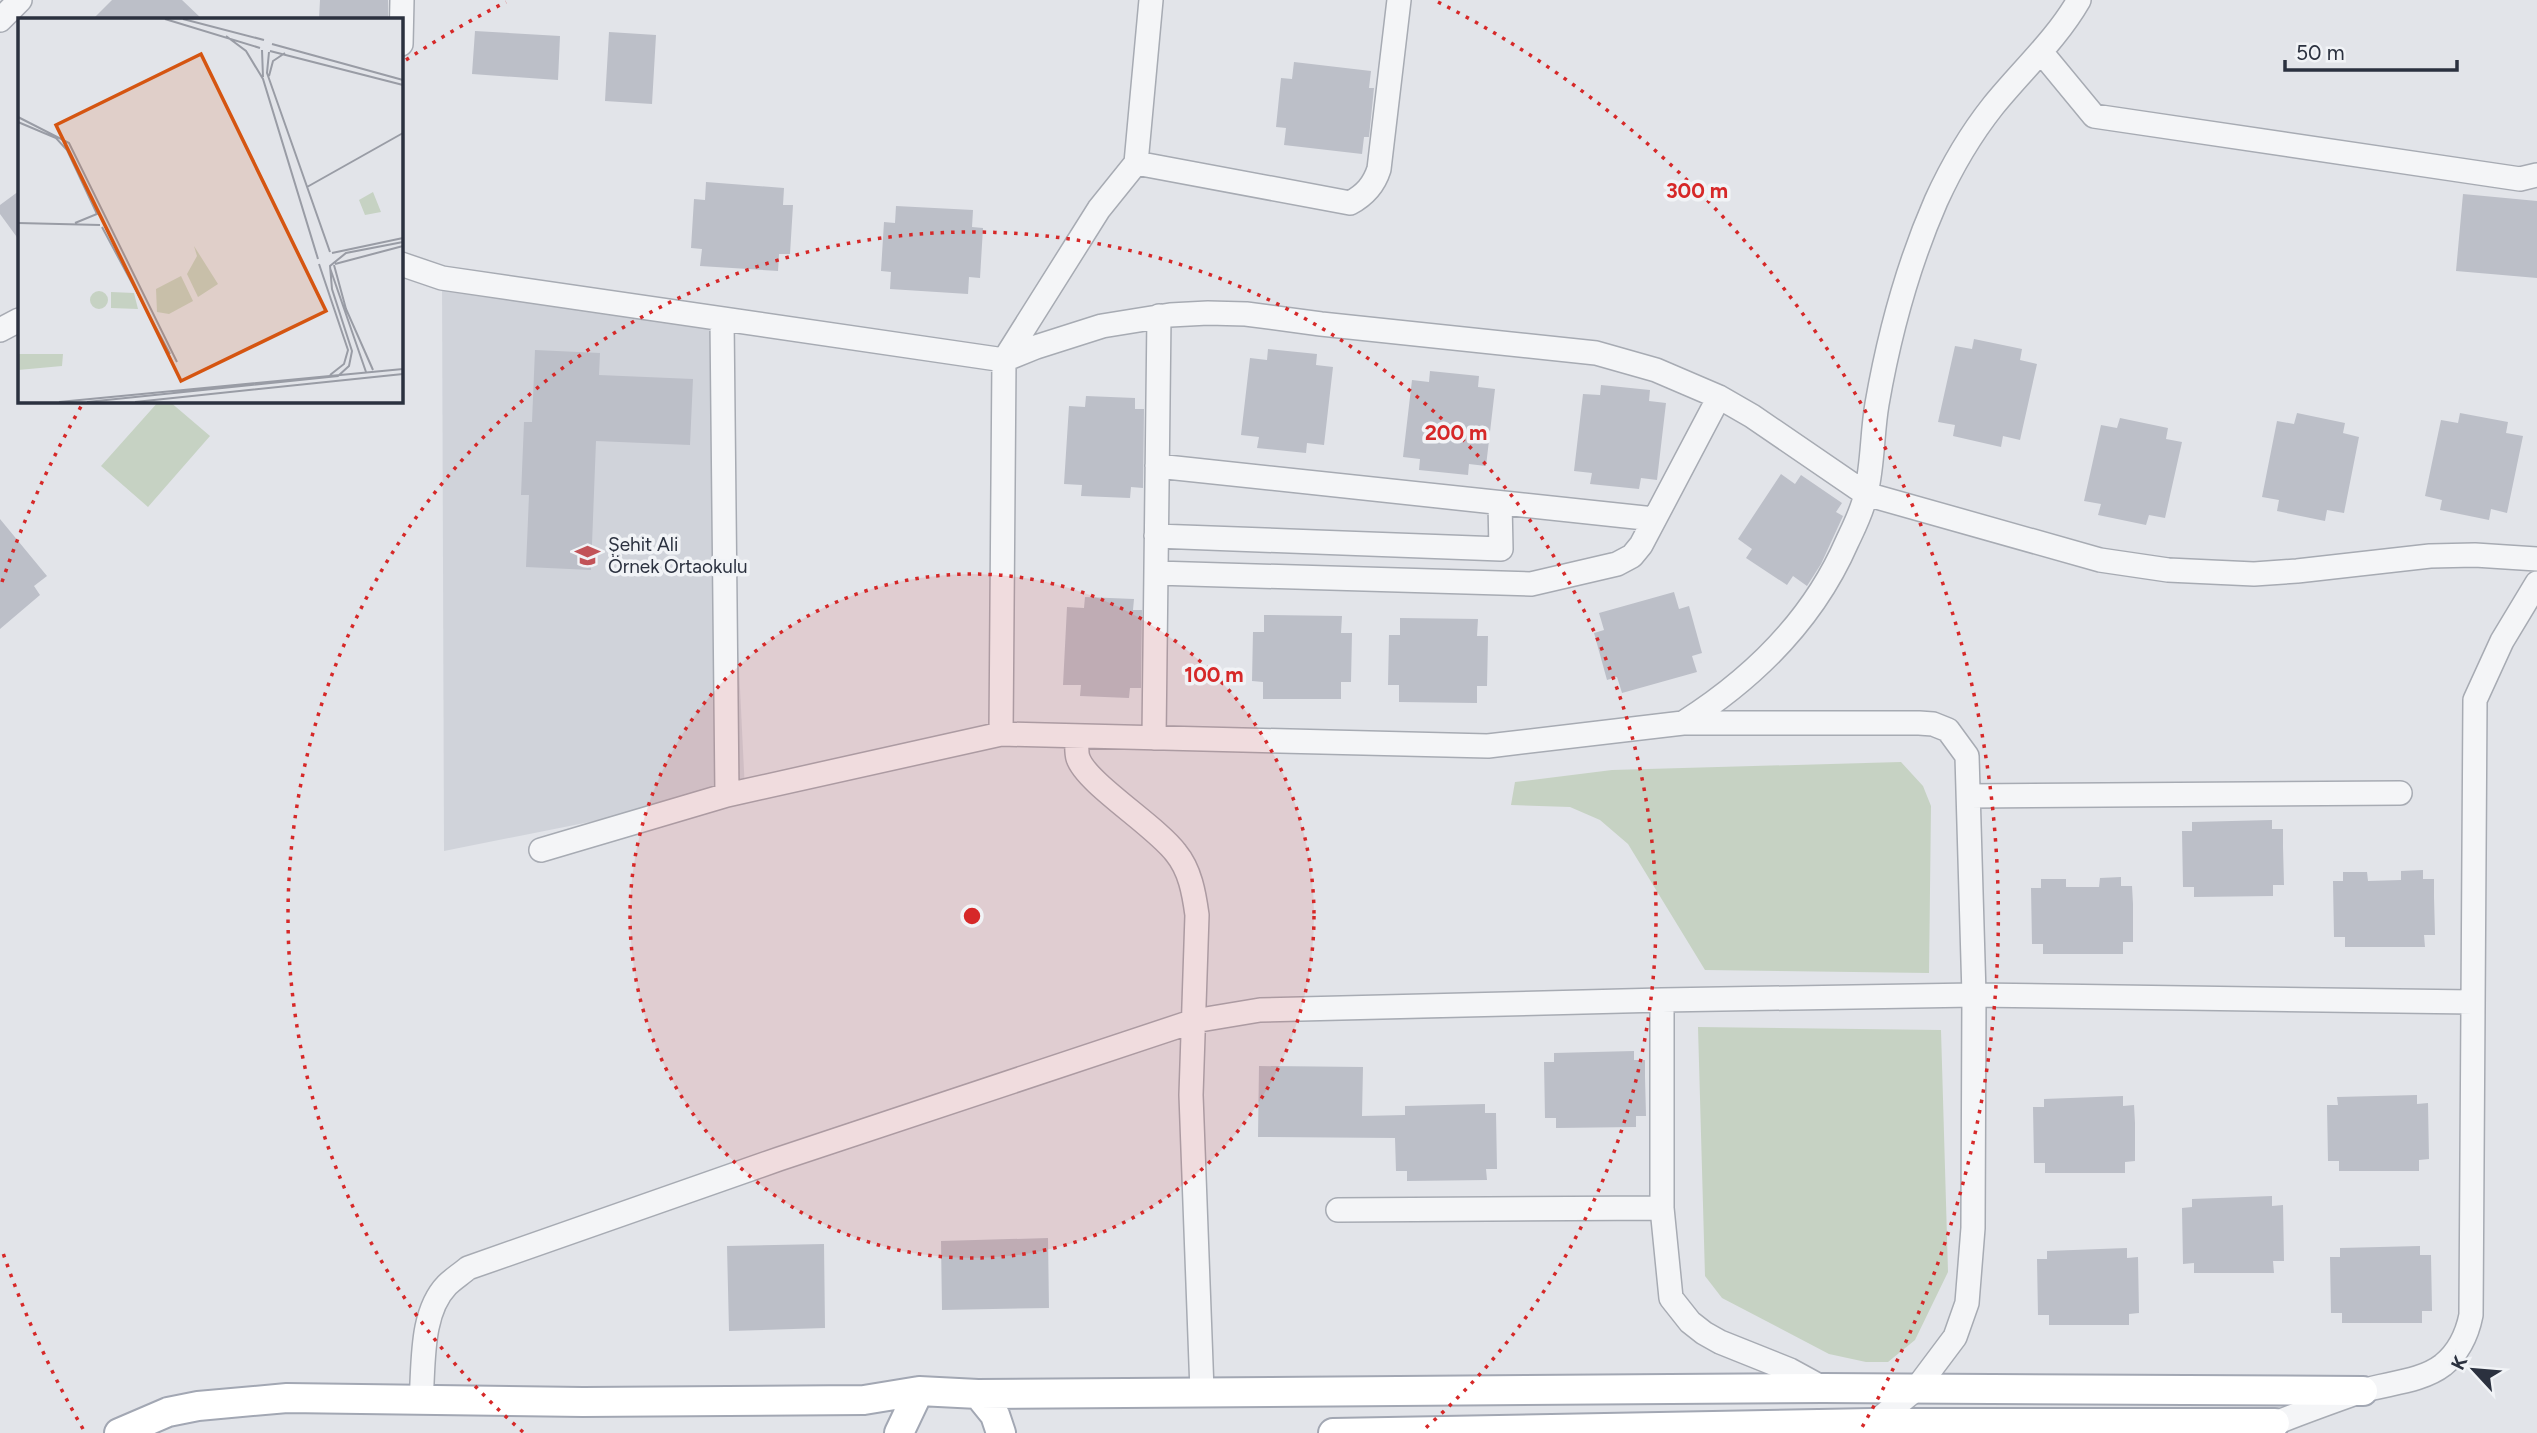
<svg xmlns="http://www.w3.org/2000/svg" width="2537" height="1433" viewBox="0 0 2537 1433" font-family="Figtree,sans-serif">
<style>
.built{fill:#d0d3da}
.green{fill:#c6d2c3}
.building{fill:#bcbfc8}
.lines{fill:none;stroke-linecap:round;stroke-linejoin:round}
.minor-casing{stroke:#a7abb3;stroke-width:26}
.major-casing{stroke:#a2a7b3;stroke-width:32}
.minor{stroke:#f4f5f7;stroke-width:23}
.major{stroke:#fff;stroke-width:28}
.ring{fill:none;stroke:#d62828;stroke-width:3.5;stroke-dasharray:3.5 7}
.labels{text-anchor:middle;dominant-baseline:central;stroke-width:7;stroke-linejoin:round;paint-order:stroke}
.poi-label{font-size:19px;fill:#2b313f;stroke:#f1f3f6;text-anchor:start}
.inset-road{fill:none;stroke:#999ca5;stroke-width:2}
.view{fill:#d55511;fill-opacity:0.15;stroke:#d55511;stroke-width:3.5}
.inset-edge{fill:none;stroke:#2b313f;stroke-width:3.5}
.centre{fill:#d62828;stroke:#f1f3f6;stroke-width:3.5}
.ring-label{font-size:21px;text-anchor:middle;font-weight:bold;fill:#d62828;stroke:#f1f3f6;stroke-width:7;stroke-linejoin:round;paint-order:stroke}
</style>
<rect width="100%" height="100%" fill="#e2e4e9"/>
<path class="built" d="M442,278L722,319L745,791L444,851Z"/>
<path class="green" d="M159,401H169L210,436L148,507L101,466Z
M1901,762L1923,786L1931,806L1929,973L1705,970L1628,844L1600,820L1570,807L1511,805L1515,782L1612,770Z
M1698,1027L1941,1030L1948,1272L1915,1340L1888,1362H1866L1829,1354L1722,1298L1705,1276Z"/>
<path class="building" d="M112,0H182L202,19H93Z
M320,0H388V19H319Z
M475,31L560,36L558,80L472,74Z
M609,32L656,35L652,104L605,101Z
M1294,62L1371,71L1369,88H1374L1369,137H1364L1362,154L1284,145L1286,128L1276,127L1281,78L1292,79Z
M706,182L784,188L783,205H793L790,254H779L778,271L700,266L702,249L691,248L694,199L705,200Z
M19,191V240L0,214V205Z
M2463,194L2537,201V278L2456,271Z
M896,206L973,210L972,227L983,228L980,278L969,277L968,294L890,289L891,272L881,271L884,222L895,223Z
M1974,339L2022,349L2020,360L2037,364L2020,440L2003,436L2001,447L1953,436L1955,425L1938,422L1955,346L1972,349Z
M1268,349L1317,354L1316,365L1333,367L1324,445L1307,443L1306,453L1257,448L1259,437L1241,435L1250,358L1267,360Z
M535,350L600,353L599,375L693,379L690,445L596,441L591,570L526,567L529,495H521L524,422H532Z
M1430,371L1479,376L1478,387L1495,389L1486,466L1469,464L1468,475L1419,470L1420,459L1403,457L1412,380L1429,382Z
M1601,385L1650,390L1649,401L1666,403L1657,480L1641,478L1639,489L1590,484L1592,473L1574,471L1583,394L1600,395Z
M1086,396L1135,398V409H1144L1143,488L1131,487L1130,498L1081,496L1082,485L1064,484L1069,406L1085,407Z
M2297,413L2345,423L2343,433L2359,437L2344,513L2327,510L2325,521L2277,511L2279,500L2262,497L2277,421L2294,424Z
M2460,413L2508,422L2506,433L2523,436L2507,513L2491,509L2489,520L2440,510L2442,500L2425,496L2441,420L2458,423Z
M2120,418L2168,428L2166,439L2182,442L2165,518L2149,515L2146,525L2098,515L2101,504L2084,501L2101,425L2117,428Z
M1781,474L1795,484L1801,475L1842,503L1836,512L1843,516L1821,564L1807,586L1793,576L1787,585L1746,558L1752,549L1738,539Z
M0,519L47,576L34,586L40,595L0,629Z
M1674,592L1679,609L1689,606L1702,653L1692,656L1697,672L1622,693L1617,677L1607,680L1594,633L1604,630L1599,613Z
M1085,597L1134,599L1133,610H1142L1141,688H1130L1129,698L1080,696L1081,685H1063L1067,607L1084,608Z
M1264,615L1342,616L1341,633H1352L1351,682H1341V699H1263V682L1252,681L1253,632H1264Z
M1400,618L1478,619L1477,636H1488L1487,686H1477V703L1399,702V685H1388L1389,635H1400Z
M2272,820V829H2283V847L2284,885H2273V896L2194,897V887H2183L2182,831H2192V822Z
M2423,870V879H2434V897L2435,935H2424L2425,947H2345V937H2334L2333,881H2343V872H2367L2368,881L2401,880V871Z
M2121,877V886H2132L2133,904V942H2123V954H2043V944H2032L2031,888H2041V879H2066V887H2099L2100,878Z
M1634,1051V1060H1645V1077L1646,1116H1636V1127L1556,1128V1118H1545L1544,1062H1554V1053Z
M1259,1066L1363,1067L1362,1116L1405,1115V1106L1485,1104V1113H1496L1497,1169H1486L1487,1180L1407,1181V1171H1396L1395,1138L1258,1137Z
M2417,1095V1104L2428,1103L2429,1159L2419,1160V1171H2339V1161H2328L2327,1105H2338L2337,1097Z
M2123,1096V1106L2134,1105L2135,1123V1161L2125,1162V1173H2045V1163H2034L2033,1107H2044V1099Z
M2272,1196V1206L2283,1205L2284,1261H2273L2274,1273H2194V1263L2183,1264L2182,1208L2192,1207V1199Z
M1048,1238L1049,1308L942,1310L941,1241Z
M824,1244L825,1328L729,1331L727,1246Z
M2420,1246V1255H2431L2432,1311H2422V1323H2342V1313H2331L2330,1257H2340V1248Z
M2127,1248V1258L2138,1257L2139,1313L2129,1314V1325H2049V1315H2038L2037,1259H2047V1251Z"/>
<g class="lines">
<defs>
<path id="minor" d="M0,20L20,0
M401,44L402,0
M2042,53L2094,116L2520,179L2537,175
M1136,163L1350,203C1365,195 1374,185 1379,169L1399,0
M401,264L442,278L1004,360L1036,347L1102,326L1170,315L1208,313L1246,314L1321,324L1596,353L1656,370L1719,397L1752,416L1866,494L2100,560L2168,570L2254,574L2297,571L2430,556L2475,555L2537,559
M722,319L727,795
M0,330L19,320
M1157,466L1654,519
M1156,536L1501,549L1500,503
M1156,573L1531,584L1617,564L1632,556L1641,545L1719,397
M1683,723C1754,678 1813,620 1847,542C1854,527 1863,510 1866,493C1873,464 1872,433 1877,404C1889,335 1908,265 1936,201C1951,168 1970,135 1993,106C2022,70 2056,40 2079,0
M1001,734L1004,360L1099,209L1136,163L1151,0
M1077,736C1077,743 1076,752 1078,758C1086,783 1156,826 1176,853C1190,870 1194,893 1197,915L1191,1095L1202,1391
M1154,738L1159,316
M1969,796L2400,793
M541,850L727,795L1001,734L1488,746L1683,723H1919L1933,724L1948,730L1967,756L1974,995L1973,1228L1967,1303L1955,1337L1916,1389L1868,1428
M1662,1000V1208L1671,1298L1690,1322L1704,1333L1720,1342L1790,1370L1823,1388
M1338,1210L1662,1208
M421,1400C424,1364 420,1313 447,1285C453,1279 461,1274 468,1268L779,1159L1194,1021L1260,1010L1662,1000L1974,995L2473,1002
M2261,1429C2294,1415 2328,1403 2362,1391C2387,1383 2421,1382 2443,1365C2459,1352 2467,1335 2471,1315L2475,700L2502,641L2537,583"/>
<path id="major" d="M978,1394L995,1415L1001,1433
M119,1433L168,1412L198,1406L287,1398L583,1402L864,1400L919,1391L978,1394L1823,1388L2363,1391
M899,1433L919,1391
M1333,1433L1872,1423H2275"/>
</defs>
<use href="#minor" class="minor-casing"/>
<use href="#major" class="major-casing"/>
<use href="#minor" class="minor"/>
<use href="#major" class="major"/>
</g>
<circle cx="972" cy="916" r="342" fill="#d62828" fill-opacity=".12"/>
<g class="ring">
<circle cx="972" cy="916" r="342"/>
<path d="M523 1432A684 684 0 1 1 1421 1432"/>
<path d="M83 1429A1026 1026 0 0 1 2 1250M2 582A1026 1026 0 0 1 83 403M406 60A1026 1026 0 0 1 506 2M1438 2A1026 1026 0 0 1 1861 1429"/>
</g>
<defs>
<symbol id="school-bare" viewBox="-9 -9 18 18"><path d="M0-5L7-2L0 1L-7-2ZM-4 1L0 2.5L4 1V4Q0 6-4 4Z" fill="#c25358" stroke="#f1f3f6" stroke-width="2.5" paint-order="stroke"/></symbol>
</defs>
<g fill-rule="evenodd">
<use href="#school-bare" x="570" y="538" width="35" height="35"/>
</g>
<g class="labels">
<g class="poi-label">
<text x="608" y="544">Şehit Ali<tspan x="608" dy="22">Örnek Ortaokulu</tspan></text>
</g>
</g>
<g transform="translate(18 18)">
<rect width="385" height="385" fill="#e2e4e9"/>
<path d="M355,174L363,194L347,197L341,182ZM176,228L200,266L180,279L169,256L179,238ZM163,258L175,283L151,296L139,294L138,271ZM72 282a9 9 0 1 1 18 0a9 9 0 1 1-18 0ZM93,274L116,275L120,291L93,290ZM0,336H45L44,348L0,352Z" fill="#c6d2c3"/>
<path class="inset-road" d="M147,1L242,30M165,1L246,22M208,18L228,33L245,61L300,241M254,26L385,62M244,32L245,59M252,33L385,67M251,34L249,55L312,234M251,58L255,43L267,35M0,99L51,125L159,344M0,104L38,120L49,132L79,196L57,205M289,169L385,115M0,205L82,207M84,209L152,336M314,235L385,220M301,246L330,332L326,346L312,357M317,246L385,228M316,247L328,291L355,352M312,250L348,354M41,384L385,351M69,384L320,358L331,348L334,333L314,271L312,248L328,235L385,224M117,384L385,356"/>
<path class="view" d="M183,36L308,293L163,363L38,107Z"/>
<rect width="385" height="385" class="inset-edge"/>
</g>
<circle cx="972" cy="916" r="10" class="centre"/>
<g class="ring-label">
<text x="1697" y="198">300 m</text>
<text x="1456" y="440">200 m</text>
<text x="1214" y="682">100 m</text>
</g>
<g transform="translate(2474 1370) rotate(296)" stroke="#f1f3f6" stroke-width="5" paint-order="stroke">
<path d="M0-5L12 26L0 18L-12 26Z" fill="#2b313f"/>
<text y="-10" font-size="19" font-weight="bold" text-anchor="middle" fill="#2b313f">K</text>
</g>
<path d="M2285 60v10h172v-10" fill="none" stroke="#2b313f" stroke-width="3.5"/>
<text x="2296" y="60" font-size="21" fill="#2b313f" stroke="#f1f3f6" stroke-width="5" paint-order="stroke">50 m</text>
</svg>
